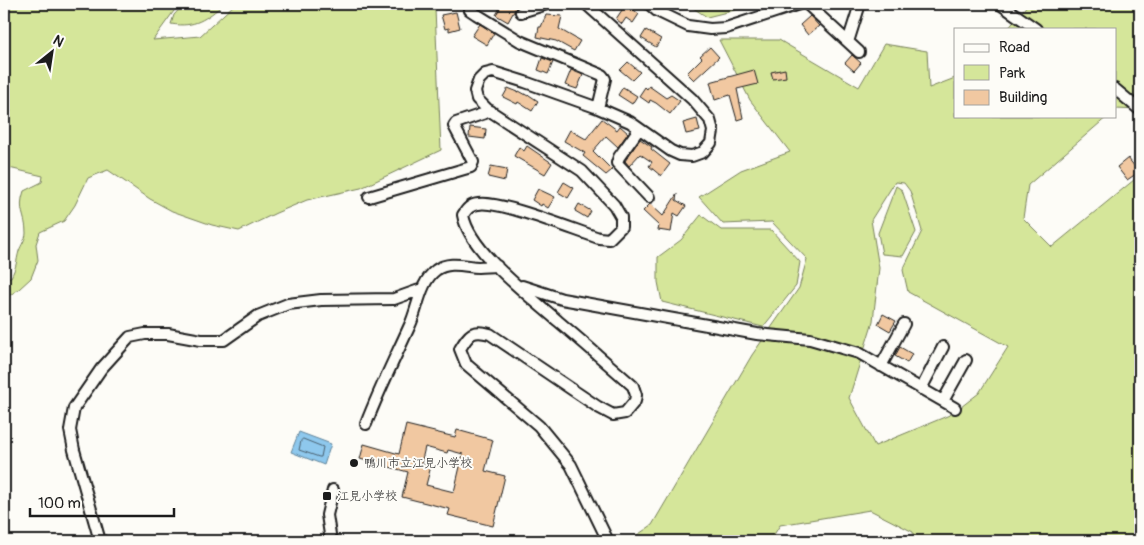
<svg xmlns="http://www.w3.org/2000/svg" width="1144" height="545" viewBox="0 0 1144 545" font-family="Pangolin,'Klee One',sans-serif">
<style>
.green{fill:#d5e69a;stroke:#78815b;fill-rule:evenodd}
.water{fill:#8ec8ed;stroke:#608399}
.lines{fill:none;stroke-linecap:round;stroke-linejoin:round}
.shore{stroke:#4a6170;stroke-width:1}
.building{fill:#f1c8a1;stroke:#1c1c1c;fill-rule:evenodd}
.minor-casing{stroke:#1c1c1c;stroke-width:14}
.minor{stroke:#fdfcf7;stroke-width:10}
.poi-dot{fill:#1c1c1c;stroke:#fdfcf7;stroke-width:2}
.labels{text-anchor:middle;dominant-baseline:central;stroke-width:4;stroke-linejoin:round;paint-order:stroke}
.poi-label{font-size:12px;fill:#1c1c1c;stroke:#fdfcf7;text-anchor:start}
</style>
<rect width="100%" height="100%" fill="#fdfcf7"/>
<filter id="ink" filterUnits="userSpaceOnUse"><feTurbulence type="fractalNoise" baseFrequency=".02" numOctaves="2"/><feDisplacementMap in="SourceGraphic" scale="10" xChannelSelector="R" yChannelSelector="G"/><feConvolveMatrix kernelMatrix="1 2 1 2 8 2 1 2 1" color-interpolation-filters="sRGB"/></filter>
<g filter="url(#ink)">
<path class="green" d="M4,4H179L153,40L200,36L235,4H445L435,9L441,150L361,188L307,200L276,213L239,231L212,225L172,211L150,199L108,170L88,178L75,205L64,221L40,232L36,244L38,260L31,278L19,289L4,299V278L11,277C17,266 16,262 19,251C21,245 26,239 26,233C26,215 17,211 24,191L42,182L43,176L9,168L4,155V126L11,111L4,107Z
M184,4H224C206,19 195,28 171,24L174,15Z
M687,4H759L707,17Z
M1028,4H1140V110L1115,109V29H1008Z
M719,40H779L859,87L884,44L927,51L929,88L955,78V116H1108L1028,185L1023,218L1052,247L1140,175V541H914L913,532L870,510L780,525L770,541H630V540L652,525L752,355L799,288L807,259L772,222L723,224L699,197L741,170L790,152L750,100ZM895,182L904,183L910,191L922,231L903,270L908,292L1008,347L979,393L952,414L875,446L849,398L873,321L879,268L871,220Z
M896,186L902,190L916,232L903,256L882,254L878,233Z
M701,215L721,230H771L800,262L796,286L763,327L662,302L658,282V257L681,240Z"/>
<path class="water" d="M299,432L331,444L324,465L291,452Z"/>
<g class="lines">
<path class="shore" d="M303,439L323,447L321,457H319L299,450L301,441Z"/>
</g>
<path class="building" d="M502,4H518L508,22L496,15Z
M626,4L639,14L633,23L626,18L622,24L616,19Z
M456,12L460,28L449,31V28L445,29L441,15Z
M546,15L562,16L559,29L580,41L574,51L556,41L537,37L539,27H541Z
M810,16L819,26L808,35L800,25Z
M480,24L494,33L487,45L472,36Z
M646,30L661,39L656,47L641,38Z
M710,47L719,57L694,80L687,73L702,58L700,56Z
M852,55L861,63L854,71L845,63Z
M542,58L553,62L548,74L538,70Z
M628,62L640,72L632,80L620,70Z
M785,69L786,77L773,79L771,72Z
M571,70L583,75L577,89L565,85Z
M754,70L758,84L737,89L743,118L737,120L730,95L715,100L710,82Z
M649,86L666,98L671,95L680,101L670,114L656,103L650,100L649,103L639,96L645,87L647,89Z
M623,87L637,96L632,104L618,95Z
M508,88L518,92L519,91L528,96L529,95L538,101L532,111L518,102L517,104L503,97Z
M602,119L617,130L620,126L628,133L618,147L606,136L593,151L612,170L606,175L583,156L585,153L564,141L570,130L586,139Z
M697,119L700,131L686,134L683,123Z
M470,127L486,129L485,139L469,137Z
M640,139L652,147L651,149L670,164L661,176L649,166L652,162L640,154L629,166L625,161Z
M527,146L552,163L545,174L514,156L519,147L524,151Z
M1128,158L1139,172L1127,180L1117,167Z
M491,166L507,169L505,181L488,177Z
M564,182L574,188L568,198L558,192Z
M538,189L555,197L548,208L542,204L541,206L532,200Z
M677,194L676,200L686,206L679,216L674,213L671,232L658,230L659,226L643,211L650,204L663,216Z
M579,204L591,211L587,218L575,211Z
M883,314L896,321L890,331L878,324Z
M900,347L912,354L907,363L895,356Z
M406,425L455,437L457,430L493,440L485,471L505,476L493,526L448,515L450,509L402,497L408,472L360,459L364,444L399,454ZM425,447L447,453L448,450L463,454L454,492L426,485L431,466L421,464Z"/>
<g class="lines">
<defs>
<path id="minor" d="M472,4L470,10L476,14L520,41L602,75L605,79L598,108
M586,4L692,99L710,120L713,131L711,143L703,152L692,156L680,155L671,151L630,122L598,108L525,82L493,72L485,74L479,80L475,91L477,99L487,109L582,171L614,205L621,217V227L609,239L599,238C574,230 500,200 478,204C470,205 467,209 463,215C469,251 530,296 558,321C583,342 608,364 633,386L636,395L635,401L625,413L613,415L598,407L490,334C472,329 469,334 460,349L466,364L539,426L571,465L608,541
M649,4L657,11L688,26L710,29L726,28L799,4
M807,4L859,52
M1000,4L1036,29
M521,12L547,4
M848,42L860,4
M1115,89L1140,110
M639,129L619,157L617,163L649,197
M369,197L471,167L473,162L454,126L456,123L491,111
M522,286L562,299L757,334L810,339L859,353L955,408
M881,366L904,324
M921,389L943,347
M943,401L966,360
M366,424C379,390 395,358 410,325C418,308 420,282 436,270C449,261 464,266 478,267C484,267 490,266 497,266
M100,541L74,450L70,430L74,408L101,369L130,337L145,334H168L201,340H224L258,316L288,304L321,300L394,299L422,289
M331,541L327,515L333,490"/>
</defs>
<use href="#minor" class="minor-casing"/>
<use href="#minor" class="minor"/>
</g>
</g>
<g class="poi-dot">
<circle cx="354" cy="463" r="5"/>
<rect x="322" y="491" width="10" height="10" rx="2.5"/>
</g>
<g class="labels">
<g class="poi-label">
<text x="364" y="463">鴨川市立江見小学校</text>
<text x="337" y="496">江見小学校</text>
</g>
</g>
<rect width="1144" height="545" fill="none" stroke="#fdfcf7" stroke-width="20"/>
<rect x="10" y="10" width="1124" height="525" fill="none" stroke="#1c1c1c" stroke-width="2" filter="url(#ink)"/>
<rect x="954" y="28" width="162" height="90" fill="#fdfcf7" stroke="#a3a29f"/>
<rect x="964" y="44" width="25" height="8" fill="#fdfcf7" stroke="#a3a29f"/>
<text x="999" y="52" font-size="15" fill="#1c1c1c">Road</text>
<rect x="964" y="65" width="25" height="15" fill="#d5e69a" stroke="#a3a29f"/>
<text x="999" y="78" font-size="15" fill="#1c1c1c">Park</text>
<rect x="964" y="90" width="25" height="15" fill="#f1c8a1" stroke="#a3a29f"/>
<text x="999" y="102" font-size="15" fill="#1c1c1c">Building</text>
<g transform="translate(52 52) rotate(30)" stroke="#fdfcf7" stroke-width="4" paint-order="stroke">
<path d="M0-4L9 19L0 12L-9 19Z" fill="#1c1c1c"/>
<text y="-8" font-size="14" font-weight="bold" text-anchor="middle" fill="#1c1c1c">N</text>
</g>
<path d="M30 508v8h144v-8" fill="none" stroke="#1c1c1c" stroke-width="2.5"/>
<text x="38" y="508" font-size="15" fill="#1c1c1c" stroke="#fdfcf7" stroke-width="4" paint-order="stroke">100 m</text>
</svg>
